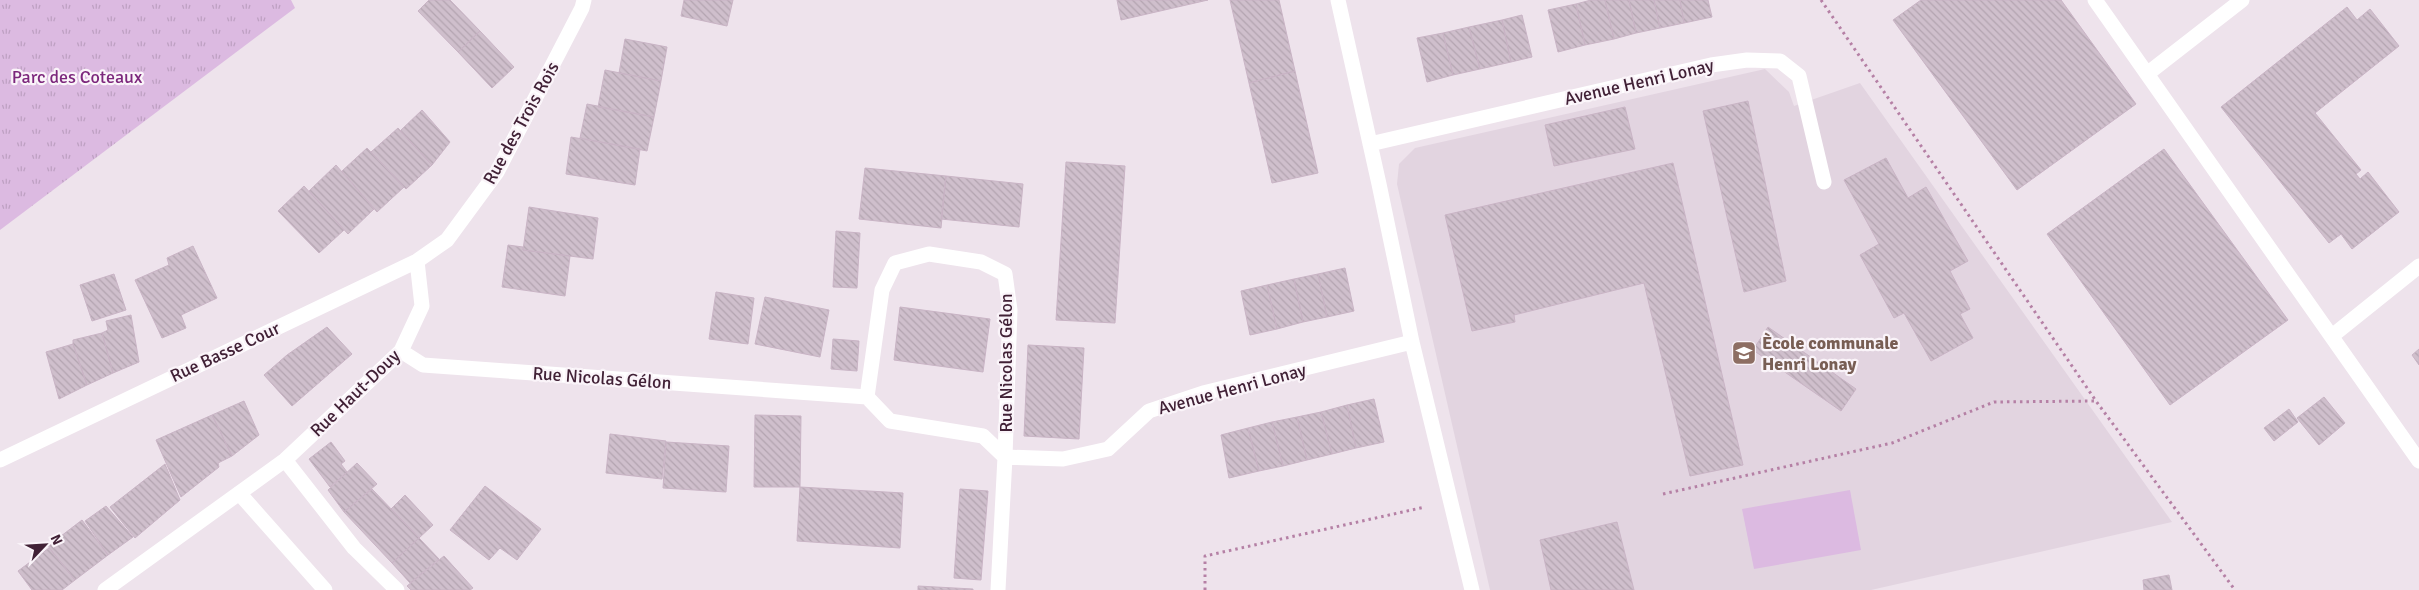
<svg xmlns="http://www.w3.org/2000/svg" width="2419" height="590" viewBox="0 0 2419 590" font-family="Signika,sans-serif">
<style>
.built{fill:#e2d4e0}
.grass{fill:#dcbae1}
.park{fill:url(#park-tufts)}
.building{fill:url(#building-back-hatch);stroke:#c9b4c5}
.lines{fill:none;stroke-linecap:round;stroke-linejoin:round}
.path{stroke:#b580a5;stroke-width:3;stroke-dasharray:2.5 4;stroke-linecap:butt}
.lane{stroke:#fff;stroke-width:15}
.street{stroke:#fff;stroke-width:15}
.labels{text-anchor:middle;dominant-baseline:central;stroke-width:4.5;stroke-linejoin:round;paint-order:stroke}
.park-label{font-size:18px;fill:#7c277c;stroke:#faf4f9}
.street-label{font-size:18px;fill:#412136;stroke:#faf4f9}
.education-label{font-size:18px;font-weight:bold;fill:#785e54;stroke:#faf4f9;text-anchor:start}
</style>
<defs>
<pattern id="park-tufts" width="24" height="20" patternUnits="userSpaceOnUse" patternTransform="scale(1.25)"><rect width="24" height="20" fill="#dcbae1"/><path d="M3 7l-1-3M5 7V3M7 7l1-3M15 17l-1-3M17 17v-4M19 17l1-3" fill="none" stroke="#bea0c2"/></pattern>
<pattern id="building-back-hatch" width="6" height="6" patternUnits="userSpaceOnUse" patternTransform="scale(1.25)"><rect width="6" height="6" fill="#cfbfcc"/><path d="M-1 5l2 2M0 0l6 6M5-1l2 2" fill="none" stroke="#b3a4b0"/></pattern>
</defs>
<rect width="100%" height="100%" fill="#eee3ec"/>
<path class="built" d="M1765,69L1789,92L1794,106L1860,83L2172,522L1871,590H1490L1397,184L1399,164L1415,148Z"/>
<path class="grass" d="M1850,490L1861,550L1754,569L1742,509Z"/>
<path class="park" d="M0,0H291L295,8L0,230Z"/>
<path class="building" d="M429,0H450L480,31L458,52L418,11Z
M684,0H733L727,26L681,16Z
M1117,0H1208L1121,20Z
M1230,0H1279L1295,71L1249,83Z
M1591,0H1605L1614,39L1585,45L1576,4Z
M1605,0H1629L1636,33L1614,39Z
M1629,0H1654L1660,28L1636,33Z
M1654,0H1680L1684,23L1660,28Z
M1680,0H1708L1712,17L1684,23Z
M1921,0H2061L2136,104L2017,190L1893,20Z
M1576,4L1585,45L1558,52L1548,10Z
M2347,7L2357,20L2370,9L2399,46L2315,113L2361,170L2356,174L2360,179L2368,172L2399,212L2352,249L2341,234L2329,243L2221,107Z
M1522,15L1532,57L1511,62L1502,20Z
M1502,20L1511,62L1480,69L1469,27Z
M1469,27L1480,69L1453,75L1443,33Z
M480,31L514,67L492,88L458,52Z
M1443,33L1453,75L1427,82L1417,38Z
M625,39L667,47L661,81L619,73Z
M605,70L661,81L654,117L598,107Z
M1295,71L1318,173L1272,183L1249,83Z
M1748,101L1786,281L1744,292L1703,111Z
M587,104L654,117L647,151L580,138Z
M1625,107L1635,149L1554,166L1545,125Z
M422,110L450,142L432,165L400,131Z
M398,128L432,165L406,189L371,152Z
M571,137L640,149L635,185L566,174Z
M367,148L404,187L377,212L342,171Z
M2164,149L2288,320L2170,405L2047,234Z
M1886,158L1908,198L1926,187L1968,261L1950,271L1970,309L1960,314L1973,338L1931,361L1904,313L1894,318L1860,255L1879,244L1844,180Z
M1066,162L1125,166L1115,323L1056,320Z
M1673,163L1743,465L1690,476L1644,283L1514,315L1515,322L1472,331L1445,215Z
M336,165L374,209L348,234L309,191Z
M865,168L946,176L941,228L859,219Z
M946,176L1023,184L1019,227L941,219Z
M304,186L344,230L319,253L278,211Z
M529,207L598,218L593,259L523,250Z
M836,231L860,233L857,288L833,287Z
M508,245L523,247V250L570,256L565,296L502,287Z
M193,246L217,298L181,315L186,328L162,338L135,280L169,265L167,258Z
M1345,268L1354,311L1327,317L1318,274Z
M114,274L126,310L92,321L80,285Z
M1318,274L1327,317L1303,322L1294,279Z
M1294,279L1303,322L1277,329L1267,285Z
M1267,285L1277,329L1250,335L1241,291Z
M716,292L754,298L748,344L709,339Z
M765,297L829,310L820,357L755,344Z
M900,307L990,319L983,372L894,360Z
M131,315L139,362L113,373L102,333L108,330L106,321Z
M327,327L352,354L292,406L264,375L287,355Z
M1768,327L1856,389L1841,411L1753,350Z
M102,333L113,373L87,385L73,344V340Z
M833,339L859,341L857,371L831,369Z
M73,344L87,385L59,399L46,352Z
M1028,345L1084,348L1079,439L1024,436Z
M2419,349V365L2412,355Z
M2324,397L2345,423L2319,445L2297,418Z
M1374,399L1384,442L1356,448L1347,405Z
M244,401L259,435L232,456L212,415Z
M1347,405L1356,448L1332,454L1321,412Z
M2289,409L2298,422L2274,441L2264,428Z
M1321,412L1332,454L1307,460L1297,417Z
M212,415L232,456L218,463L219,467L181,497L156,440Z
M755,415L801,416L800,487H754Z
M1297,417L1307,460L1283,466L1272,422Z
M1272,422L1283,466L1259,471L1248,428Z
M1248,428L1259,471L1229,478L1221,435Z
M610,434L666,441L662,479L606,473Z
M331,442L345,461L341,464L347,472L330,487L309,459Z
M666,442L729,446L726,492L663,488Z
M357,463L377,484L344,512L328,490Z
M165,464L180,500L135,538L110,507Z
M485,486L541,529L517,560L500,548L489,560L450,530Z
M800,487L903,493L900,548L797,541Z
M372,489L419,538L392,563L344,512Z
M960,489L988,491L981,580L954,578Z
M405,495L433,525L419,538L391,509Z
M106,506L133,537L108,555L85,521Z
M82,520L108,555L75,580L48,546Z
M1617,522L1634,590H1551L1540,540Z
M419,538L439,559L410,583L392,563Z
M49,548L75,580L62,590H32L18,571Z
M444,556L473,588L470,590H411L407,586Z
M2169,575L2172,590H2144L2143,580Z
M918,586L973,589V590H918Z"/>
<g class="lines">
<path class="path" d="M1821,0L2096,401L2235,590
M1663,494L1892,443L1994,402L2095,401
M1205,590V556L1425,507"/>
<path class="lane" d="M2095,0L2419,461
M2147,74L2242,0
M2332,336L2419,266
M867,397L882,290L895,263L929,254L981,262L1005,274L1010,310L1005,457"/>
<path class="street" d="M1338,0L1379,184L1412,342L1472,590
M1370,144L1711,65L1747,60L1780,61L1799,76L1824,182
M401,351L423,365L867,397L890,421L983,436L1005,457
M1005,457L1063,459L1108,449L1149,411L1203,393L1412,342
M0,460L417,261L447,240L497,172L582,8L584,0
M285,460L354,548L397,590
M239,493L325,590
M105,590L285,460L401,351L422,306L417,261
M998,590L1005,457"/>
</g>
<defs>
<symbol id="school-square" viewBox="-11 -11 22 22"><rect x="-9" y="-9" width="18" height="18" rx="4" fill="#8d6e63" stroke="#faf4f9"/><path d="M0-5L7-2L0 1L-7-2ZM-4 1L0 2.5L4 1V4Q0 6-4 4Z" fill="#fff"/></symbol>
</defs>
<g fill-rule="evenodd">
<use href="#school-square" x="1730" y="339" width="28" height="28"/>
</g>
<g class="labels">
<g class="park-label">
<text x="77" y="77">Parc des Coteaux</text>
</g>
<g class="street-label">
<text transform="translate(1639 82) rotate(-13)">Avenue Henri Lonay</text>
<text transform="translate(521 123) rotate(-61)">Rue des Trois Rois</text>
<text transform="translate(225 352) rotate(-25)">Rue Basse Cour</text>
<text transform="translate(1006 363) rotate(-90)">Rue Nicolas Gélon</text>
<text transform="translate(602 378) rotate(4)">Rue Nicolas Gélon</text>
<text transform="translate(1232 389) rotate(-15)">Avenue Henri Lonay</text>
<text transform="translate(355 393) rotate(-44)">Rue Haut-Douy</text>
</g>
<g class="education-label">
<text x="1762" y="343">Ècole communale<tspan x="1762" dy="21">Henri Lonay</tspan></text>
</g>
</g>
<g transform="translate(45 545) rotate(65)" stroke="#faf4f9" stroke-width="4" paint-order="stroke">
<path d="M0-4L9 19L0 12L-9 19Z" fill="#412136"/>
<text y="-8" font-size="14" font-weight="bold" text-anchor="middle" fill="#412136">N</text>
</g>
</svg>
